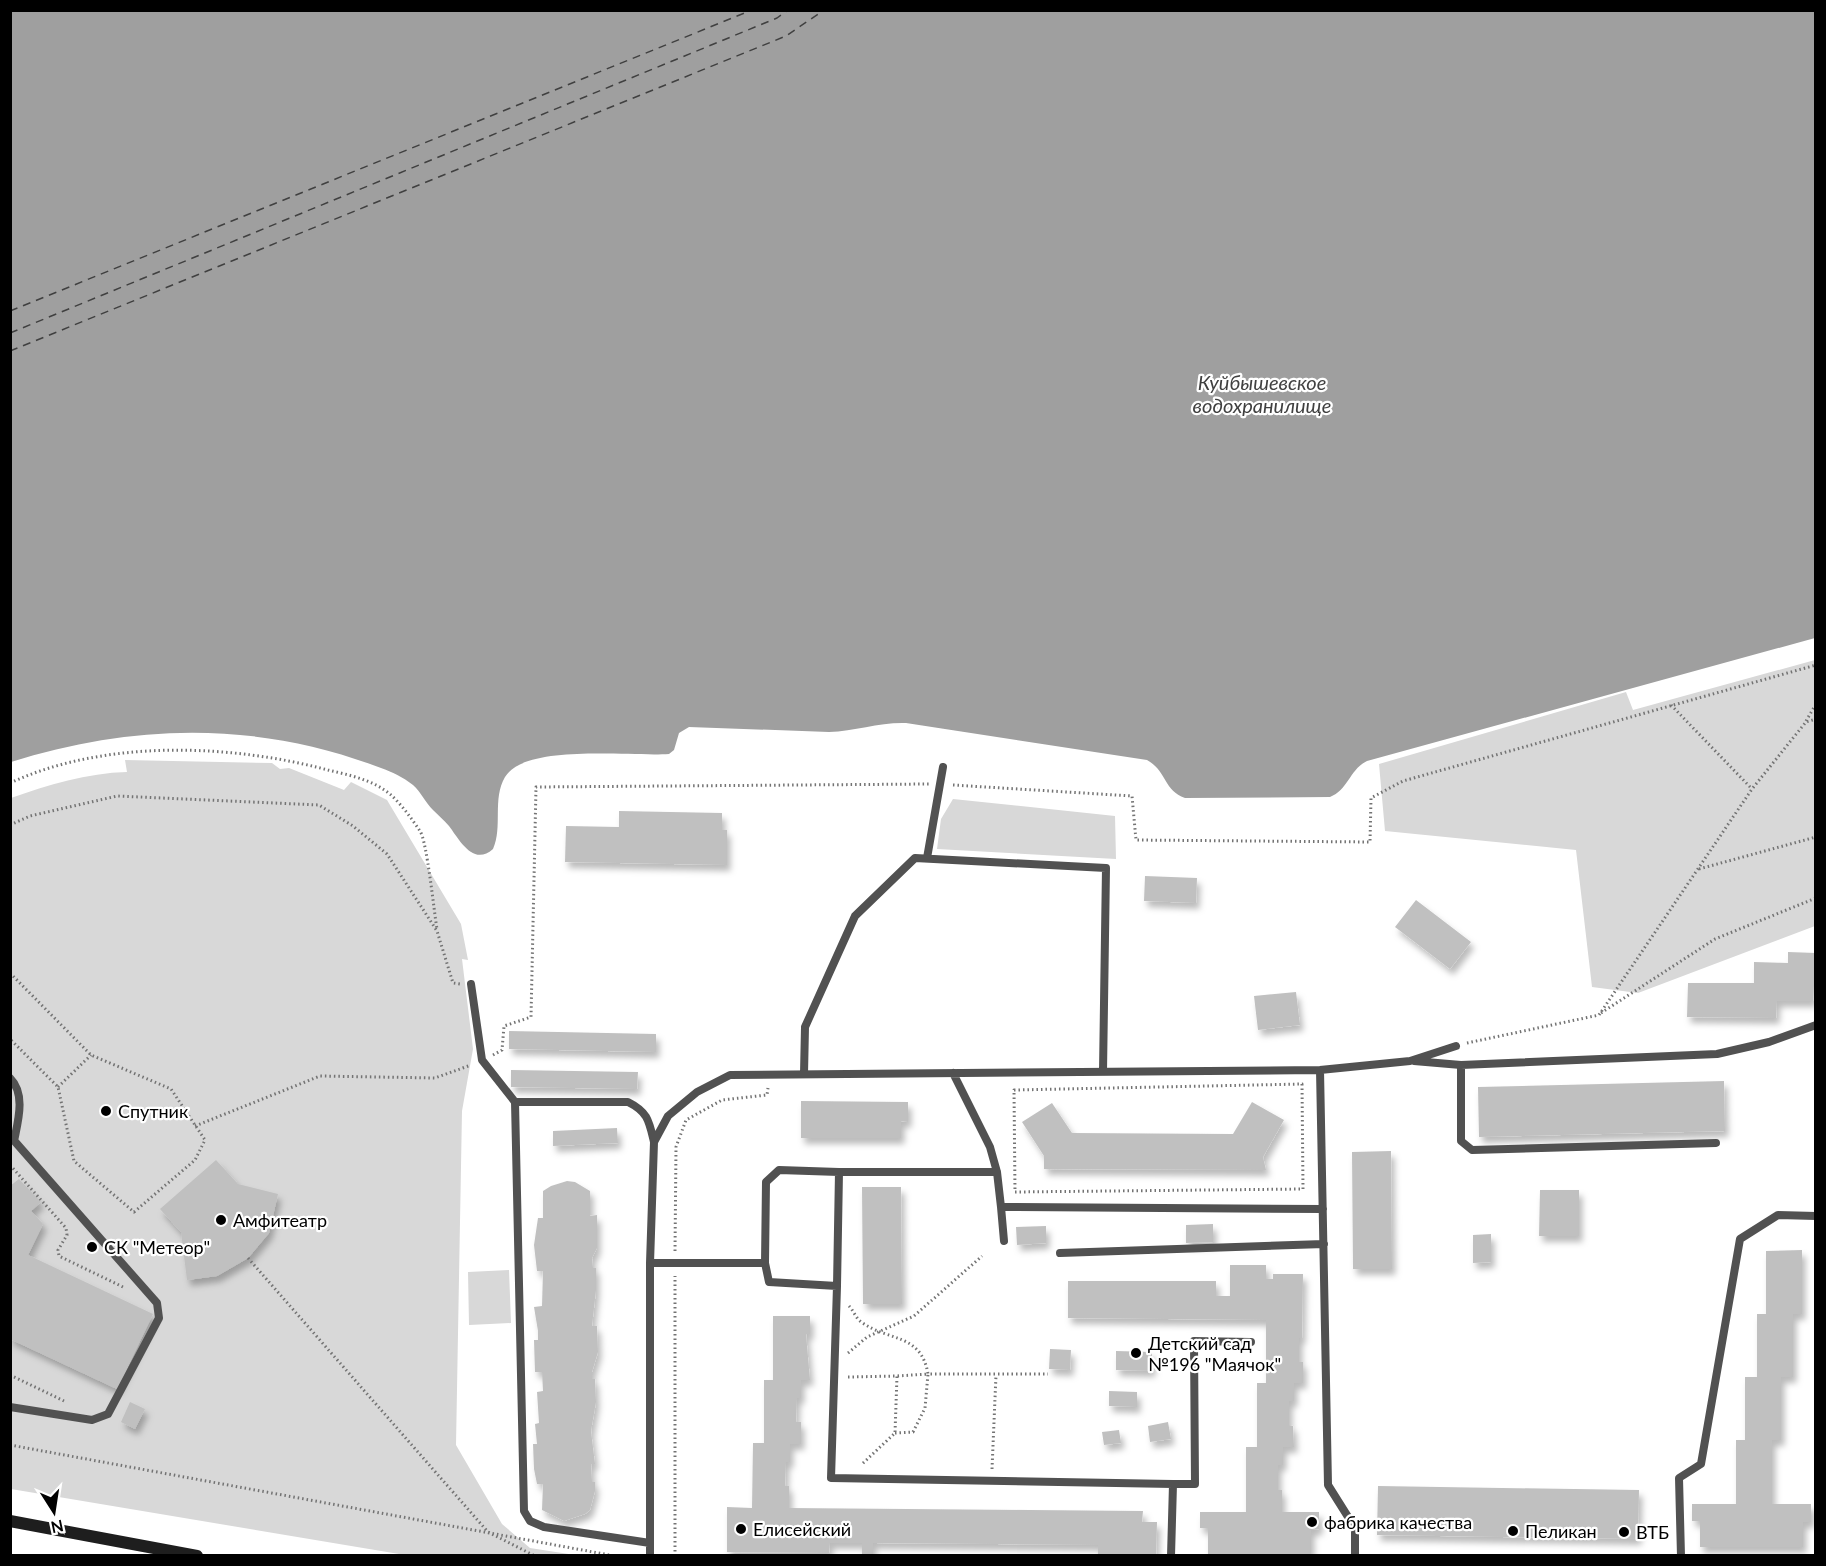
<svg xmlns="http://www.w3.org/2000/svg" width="1826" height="1566" viewBox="0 0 1826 1566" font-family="Lato,sans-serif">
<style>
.green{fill:#d8d8d8}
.water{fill:#9f9f9f}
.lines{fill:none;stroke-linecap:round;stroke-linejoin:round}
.ferry{stroke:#404040;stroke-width:1.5;stroke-dasharray:8 6;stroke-linecap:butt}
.building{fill:#c0c0c0;filter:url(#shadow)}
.path{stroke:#737373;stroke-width:3;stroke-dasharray:1.5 3;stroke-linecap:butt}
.service{stroke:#515151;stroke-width:8}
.secondary{stroke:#1e1e1e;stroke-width:12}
.poi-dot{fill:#000;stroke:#fff;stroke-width:2}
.labels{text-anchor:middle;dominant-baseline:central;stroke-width:4.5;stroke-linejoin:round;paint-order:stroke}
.poi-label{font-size:18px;fill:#000;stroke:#fff;text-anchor:start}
.water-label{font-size:20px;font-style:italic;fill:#404040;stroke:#fff}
</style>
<defs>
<filter id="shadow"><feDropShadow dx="3.5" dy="6" stdDeviation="3" flood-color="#0004"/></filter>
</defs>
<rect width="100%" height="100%" fill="#fff"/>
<path class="green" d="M1815,660V926L1638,993L1592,987L1576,850L1385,831L1379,764L1626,692L1633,710Z
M125,760L272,763L280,769L289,768L344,790L351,782L387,800L461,924L468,960L462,959L473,1049L462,1111L456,1445L502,1524L530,1548L575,1555H405L11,1489V798C48,785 87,773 127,772Z
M953,799L1115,816L1116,859L937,849L941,819Z
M509,1270L511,1323L469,1325L468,1272Z"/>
<path class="water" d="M11,10L1815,11V638L1367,761C1350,769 1348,790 1330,797L1185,798C1163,790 1167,771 1147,760L906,723C881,722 855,731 829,732L689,727L679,733L674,750L669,754C632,757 525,743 505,777C492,799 503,827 493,849C473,867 459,839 449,826C444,820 438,815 433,810C425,802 421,792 413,785C403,777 392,772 381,768C259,721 134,723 11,762Z"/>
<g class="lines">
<path class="ferry" d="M10,311L752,10
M10,333L777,18L788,10
M10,351L786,36L824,10"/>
</g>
<path class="building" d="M619,811L722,813V830H727V865L565,862L566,826L619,827Z
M1145,876L1197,878L1196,903L1144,901Z
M1416,900L1471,942L1450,969L1395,927Z
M1788,952L1816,953L1813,1001H1777L1776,1018L1687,1017L1688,983H1754V962L1788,963Z
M1296,992L1300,1025L1258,1030L1254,996Z
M509,1031L656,1034V1052L509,1049Z
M511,1070L638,1072L637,1089L511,1087Z
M1724,1081L1725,1131L1479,1137L1478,1087Z
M801,1101L908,1102V1122L901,1121V1138H801Z
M1252,1102L1284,1120L1263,1157L1266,1170L1044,1169V1156L1022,1122L1052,1103L1072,1133L1233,1134Z
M617,1128L618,1143L553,1146V1131Z
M1391,1151L1392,1269H1353L1352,1152Z
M216,1160L238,1184L278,1194L269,1233L248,1258L217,1276L187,1280L181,1232L160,1209Z
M19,1179L41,1202L31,1211L43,1224L28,1255L153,1314L117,1389L10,1339V1186Z
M567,1181L575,1182L590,1191V1216L597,1215V1248L592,1258L593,1268H596V1290L592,1326H597L598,1352L592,1372V1379H595L596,1402L591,1431L595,1464H591L592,1482H595V1491L590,1510L585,1514L564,1521L542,1510L543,1484H537L534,1469L533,1444H537L535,1424L539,1423L537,1392L543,1391L542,1372H535L534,1340H538V1331L534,1307L542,1306L543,1271H537L534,1245L538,1218H543V1191L551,1186Z
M862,1187H901L902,1304H863Z
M1540,1190H1579V1236H1539Z
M1213,1224V1242L1186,1243V1225Z
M1046,1226V1243L1017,1245L1016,1227Z
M1491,1234V1262L1473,1263V1235Z
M1802,1250V1314H1793V1377H1781V1440H1772V1504H1811V1522H1803V1547H1700V1521H1692V1504H1736V1440H1745V1377H1757V1314H1766V1251Z
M1230,1265H1266V1279H1273V1274H1303L1302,1338H1299V1362H1303V1383H1294V1401H1289V1425L1293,1426L1294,1447H1283V1465H1278V1490H1282V1512H1319V1529L1311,1530V1554H1208V1528H1200V1512H1246V1447H1257V1383H1266V1320L1068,1318V1281H1216V1296H1230Z
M773,1316H810V1334H806L810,1380H801V1398H797L796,1422H801V1444H790V1462H786L785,1486H789V1508L1143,1511L1142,1522H1157L1156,1556H1098V1545L873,1543V1556H862V1543H830L829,1553L727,1552V1507L752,1508L753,1443H764V1380H773Z
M1050,1349L1071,1350L1070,1370L1049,1369Z
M1116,1351L1152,1352V1371L1116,1370Z
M1109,1391L1137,1392V1407L1109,1406Z
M130,1402L145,1409L135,1429L121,1422Z
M1168,1422L1171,1439L1150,1442L1148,1426Z
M1119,1430L1121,1443L1104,1445L1102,1432Z
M1378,1486L1639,1490L1638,1539L1377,1535Z"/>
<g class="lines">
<path class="path" d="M1671,705L1752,789
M1806,721L1816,704
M10,783C105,739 230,744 328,770C349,775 374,780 391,795C401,804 412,819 420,831C427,841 434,912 437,929
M953,785L1132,796L1136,840L1370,842L1371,798L1403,781L1816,665
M10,825L30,816L117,796L319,805L353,826L387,854L437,931L453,983L460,984
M1699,869L1816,837
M10,973L91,1055L171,1089L205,1140L195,1160L134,1212L74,1161L58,1087L10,1039
M1601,1013L1715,939L1816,898
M1467,1043L1599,1015L1752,789L1806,722L1816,719
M493,1055L502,1050L504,1026L531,1017L536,787L929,784
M1302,1084L1303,1189L1015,1192L1014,1090Z
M58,1087L91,1055
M195,1126L320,1076L435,1078L471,1065
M10,1165L66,1228L67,1235L58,1250L59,1256L123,1287
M675,1251L676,1147L686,1120L722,1100L767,1095L768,1088
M248,1258L488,1532L535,1556
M849,1306C853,1310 856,1318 860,1321C887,1342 921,1332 928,1374H1048
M848,1353L867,1337L914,1316L982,1256
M10,1375L64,1401
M848,1377L897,1376L895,1433L861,1465
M895,1433L913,1432L925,1408L928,1374L897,1376
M10,1445L615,1556
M992,1469L996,1375
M675,1556V1276"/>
<path class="service" d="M927,858L943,767
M471,984L482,1060L515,1102H628C648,1112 649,1121 654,1142
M1414,1061L1461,1065V1141L1472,1150L1716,1143
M1461,1065L1717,1054L1769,1042L1816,1025
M1320,1070L1328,1485L1355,1528V1556
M953,1073L990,1147L997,1172L1001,1207L1323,1209
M804,1074L805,1027L855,916L915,858L1106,868L1103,1072
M10,1078C26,1094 18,1121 14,1141
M515,1102L524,1511L530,1521L544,1527L650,1543
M10,1136L157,1303L159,1318L108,1414L92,1420L10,1407
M839,1172H997
M1001,1207L1004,1241
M1060,1253L1324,1244
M650,1263H765L769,1282L837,1286L831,1478L1173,1484L1171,1556
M765,1263L766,1182L779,1170L839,1172L837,1286
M1173,1484H1195L1194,1341L1251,1342
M650,1556V1263L654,1142L668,1116L697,1092L730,1075L1320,1070L1410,1061L1456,1046
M1681,1556L1679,1478L1701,1464L1740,1239L1778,1215L1816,1216"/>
<path class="secondary" d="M10,1521L197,1556"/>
</g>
<g class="poi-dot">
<circle cx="106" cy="1111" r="6"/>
<circle cx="221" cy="1220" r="6"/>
<circle cx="92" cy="1247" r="6"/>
<circle cx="1136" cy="1353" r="6"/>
<circle cx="1312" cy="1522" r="6"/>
<circle cx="741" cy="1529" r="6"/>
<circle cx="1513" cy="1531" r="6"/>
<circle cx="1624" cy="1532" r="6"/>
</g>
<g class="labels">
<g class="poi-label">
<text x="118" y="1111">Спутник</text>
<text x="233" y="1220">Амфитеатр</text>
<text x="104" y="1247">СК "Метеор"</text>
<text x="1148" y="1343">Детский сад<tspan x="1148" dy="21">№196 "Маячок"</tspan></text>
<text x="1324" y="1522">фабрика качества</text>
<text x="753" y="1529">Елисейский</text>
<text x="1525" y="1531">Пеликан</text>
<text x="1636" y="1532">ВТБ</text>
</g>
<g class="water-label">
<text x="1262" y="382">Куйбышевское<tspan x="1262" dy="23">водохранилище</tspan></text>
</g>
</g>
<rect width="1826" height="1566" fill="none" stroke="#000000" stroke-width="24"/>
<g transform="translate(54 1512) rotate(168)" stroke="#ffffff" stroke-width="4.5" paint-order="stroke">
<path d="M0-4.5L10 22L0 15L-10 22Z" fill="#000000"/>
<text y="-9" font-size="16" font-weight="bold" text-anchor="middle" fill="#000000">N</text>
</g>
</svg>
